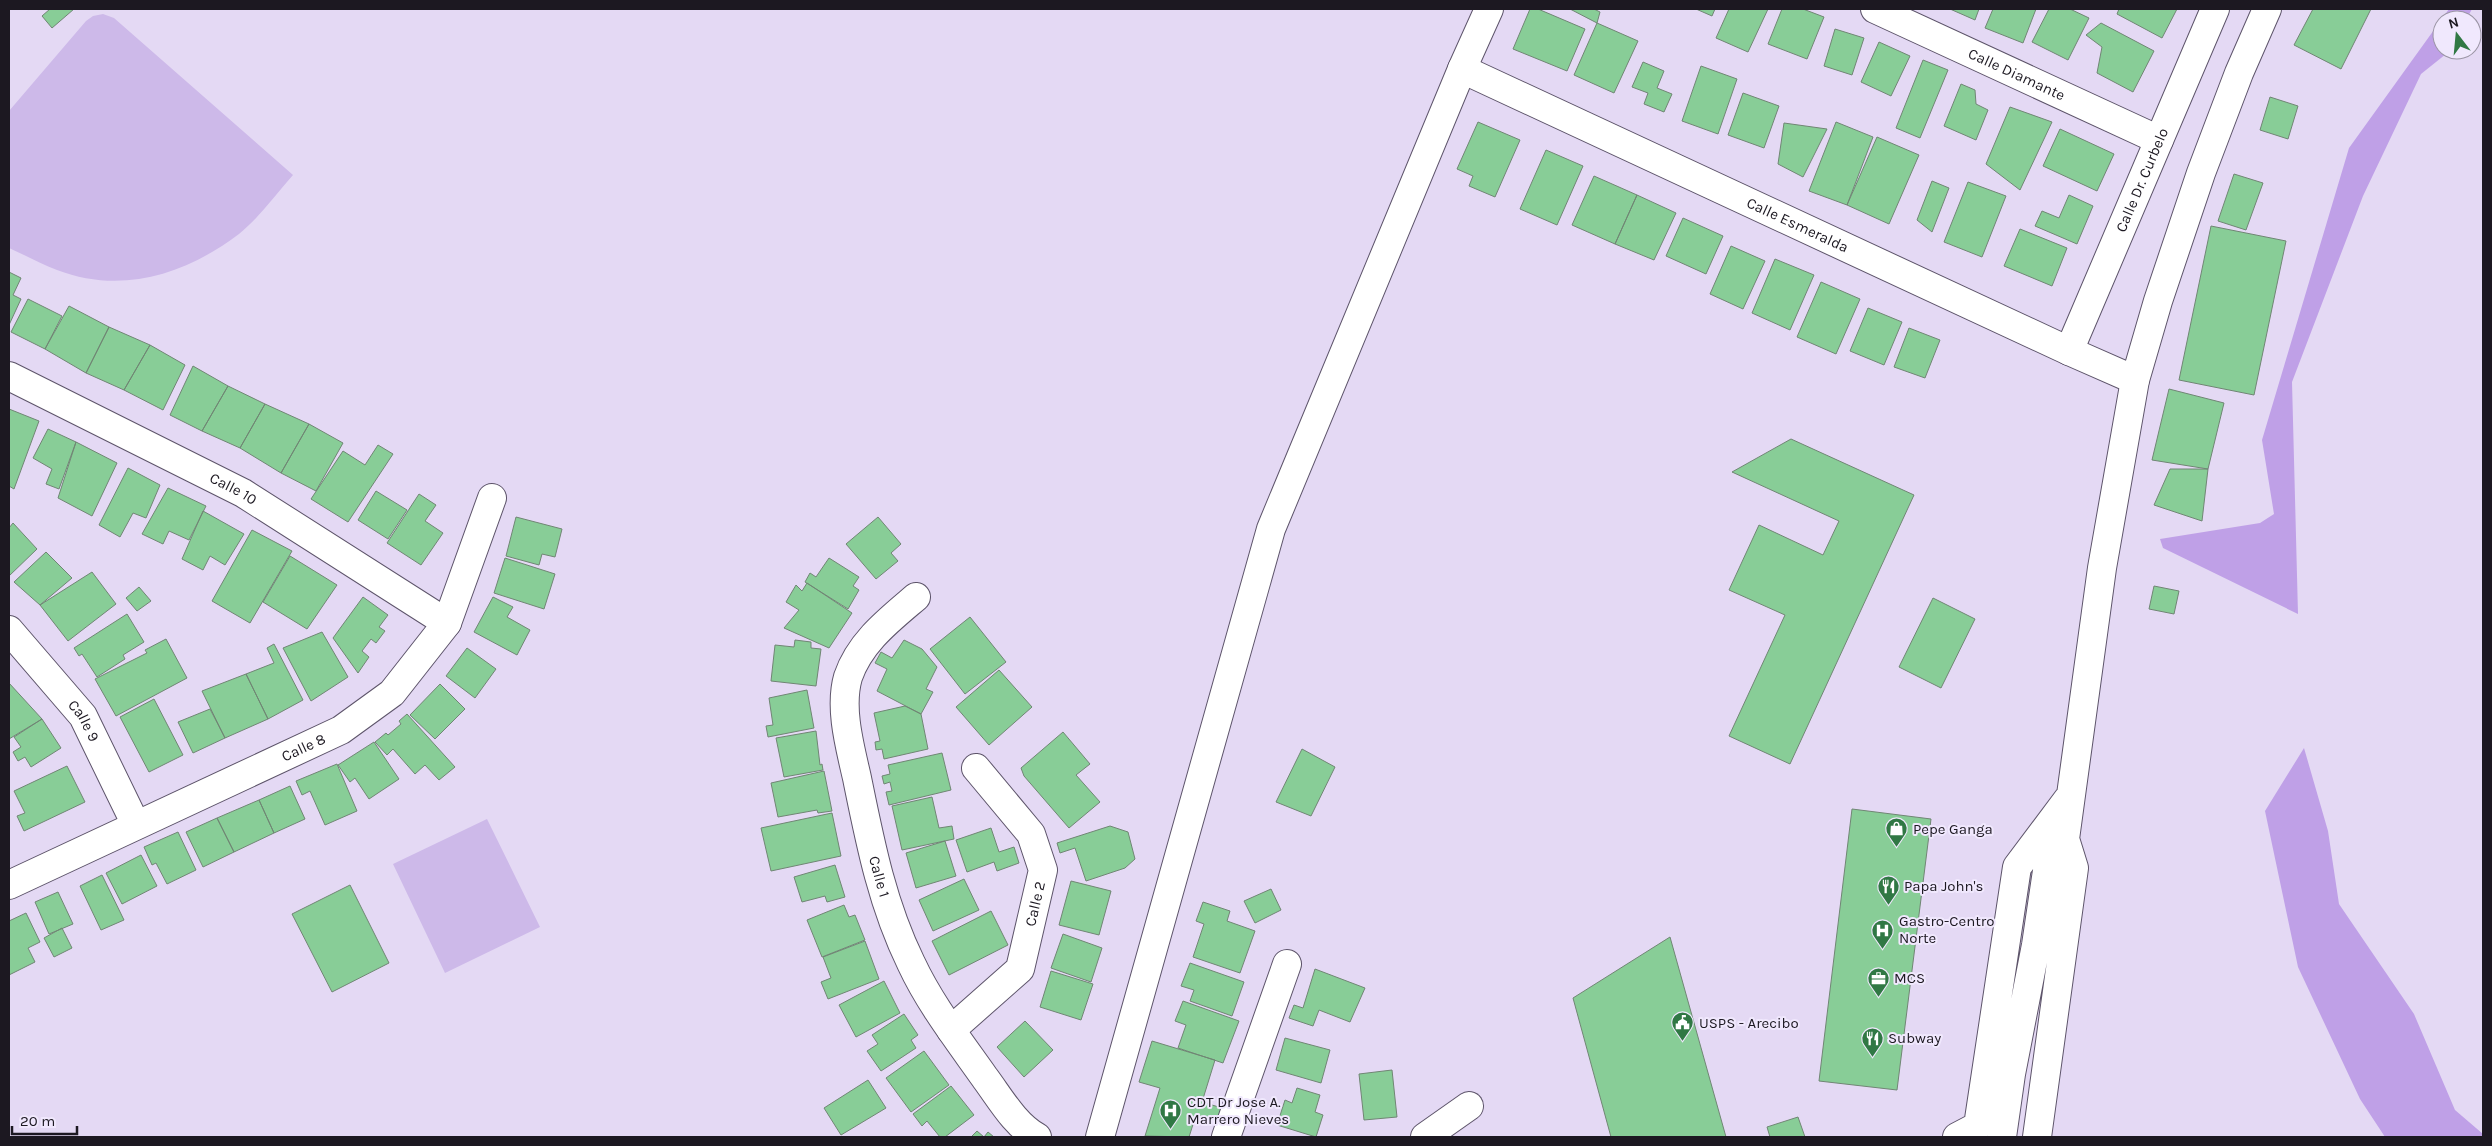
<svg xmlns="http://www.w3.org/2000/svg" width="2492" height="1146" viewBox="0 0 2492 1146" font-family="Karla,sans-serif">
<style>
.green{fill:#cdb9e9}
.water{fill:#bfa0e7}
.building{fill:#88cd97;stroke:#708674}
.lines{fill:none;stroke-linecap:round;stroke-linejoin:round}
.minor-casing{stroke:#5d546a;stroke-width:30}
.major-casing{stroke:#5d546a;stroke-width:30}
.minor{stroke:#fff;stroke-width:28}
.major{stroke:#fff;stroke-width:28}
.labels{text-anchor:middle;dominant-baseline:central;stroke-width:4;stroke-linejoin:round;paint-order:stroke}
.street-label{font-size:15px;fill:#1c1821;stroke:#f0e8fd}
.poi-label{font-size:15px;fill:#1c1821;stroke:#f0e8fd;text-anchor:start}
</style>
<rect width="100%" height="100%" fill="#e4d9f4"/>
<path class="green" d="M103,14L114,18L293,175C276,194 259,218 239,234C186,274 122,295 57,270C41,264 25,255 9,248V111L86,21L93,16Z
M487,819L540,927L445,973L393,864Z"/>
<path class="water" d="M2449,9H2472L2466,20H2442V50H2451L2421,74L2363,196L2292,382L2298,614L2163,548L2160,539L2260,523L2274,514L2262,440L2349,148Z
M2304,748L2328,831L2339,904L2414,1014L2455,1110L2483,1134V1137H2385L2360,1099L2298,967L2265,811Z"/>
<path class="building" d="M50,9H74L52,28L42,16Z
M1530,9H1538L1585,29L1567,71L1513,49Z
M1570,9H1594L1600,12L1597,23Z
M1696,9H1715L1712,16Z
M1729,9H1768L1748,52L1716,38Z
M1782,9H1803L1824,17L1807,59L1768,44Z
M1950,9H1979L1975,20Z
M1993,9H2036L2023,43L1985,28Z
M2049,9H2070L2089,18L2068,60L2032,42Z
M2119,9H2177L2162,38L2117,14Z
M2313,9H2371L2341,69L2294,45Z
M1597,23L1638,41L1614,93L1574,75Z
M2101,23L2154,51L2133,92L2097,73L2102,47L2086,35Z
M1835,29L1864,38L1852,75L1824,66Z
M1879,42L1910,56L1891,96L1861,82Z
M1923,60L1948,70L1920,138L1896,128Z
M1643,62L1664,71L1657,88L1672,94L1664,112L1644,104L1648,93L1632,87Z
M1701,66L1737,79L1718,134L1682,121Z
M1961,84L1975,90L1976,104L1988,110L1976,140L1944,126Z
M1743,93L1779,106L1764,148L1728,135Z
M2270,97L2298,106L2288,139L2260,130Z
M2010,107L2052,122L2020,190L1986,164Z
M1478,122L1520,140L1495,197L1469,186L1473,176L1457,169Z
M1836,122L1873,137L1847,205L1809,191Z
M1784,123L1827,129L1803,177L1778,164Z
M2060,129L2114,154L2097,191L2043,166Z
M1877,137L1919,155L1889,224L1847,205Z
M1546,150L1583,166L1557,225L1520,209Z
M2234,174L2263,183L2246,230L2218,221Z
M1594,176L1637,195L1615,244L1572,225Z
M1932,181L1949,188L1932,232L1917,220Z
M1968,182L2006,196L1982,257L1944,242Z
M1637,195L1676,213L1654,260L1615,244Z
M2069,195L2093,206L2077,244L2035,226L2042,211L2059,218Z
M1683,218L1723,236L1706,274L1666,256Z
M2211,226L2286,241L2254,395L2179,380Z
M2020,229L2067,248L2052,286L2004,266Z
M1731,246L1765,261L1743,309L1710,294Z
M1775,259L1814,275L1790,330L1752,313Z
M9,272L21,278L13,295L21,299L9,325Z
M1821,282L1860,299L1836,354L1797,337Z
M28,299L62,316L45,349L11,332Z
M69,306L109,327L86,373L45,349Z
M1868,308L1902,322L1884,365L1850,351Z
M109,327L150,345L124,390L86,373Z
M1909,328L1940,340L1925,378L1894,367Z
M150,345L185,365L163,410L124,390Z
M193,366L228,386L202,431L170,415Z
M228,386L265,404L240,448L202,431Z
M2169,389L2224,403L2208,469L2152,460Z
M265,404L309,424L281,473L240,448Z
M9,409L39,421L14,489L9,486Z
M309,424L343,443L316,491L281,473Z
M48,429L76,442L59,489L46,484L52,469L33,458Z
M1791,439L1914,495L1790,764L1729,736L1785,615L1729,590L1759,525L1823,555L1839,521L1732,472Z
M76,442L117,463L92,516L58,498Z
M378,445L393,454L348,522L311,499L343,451L365,465Z
M128,468L160,485L146,518L133,513L120,537L99,525Z
M2170,469H2208L2202,521L2154,505Z
M168,488L206,506L189,540L169,531L163,544L142,534Z
M376,491L407,510L388,539L358,520Z
M419,494L436,505L425,521L443,533L421,565L387,543Z
M203,511L244,534L225,565L210,556L203,570L182,559Z
M516,517L562,529L555,557L542,554L539,565L506,556Z
M878,517L901,544L891,553L898,561L876,579L846,544Z
M13,523L37,549L9,576V528Z
M252,530L292,551L250,623L212,601Z
M46,552L72,578L40,605L14,582Z
M290,556L337,585L307,629L263,602Z
M505,558L555,574L544,609L494,593Z
M829,558L859,577L853,586L859,590L848,609L805,582L810,573L816,577Z
M92,572L116,604L68,641L40,605Z
M807,583L852,613L829,648L784,628L799,610L786,602L796,585L802,591Z
M2154,586L2179,591L2174,614L2149,609Z
M139,587L151,601L137,611L126,598Z
M363,597L388,615L379,627L385,631L376,643L371,639L362,651L369,657L358,673L333,638Z
M493,597L513,607L507,617L530,630L517,655L474,632Z
M1933,598L1975,619L1941,688L1899,667Z
M127,614L144,642L123,655L125,659L97,677L82,654L79,656L74,648Z
M970,617L1006,662L965,694L930,649Z
M322,632L348,677L311,701L283,648Z
M166,639L187,678L116,716L95,679L147,653L145,650Z
M795,640L811,642V648L821,649L816,686L771,681L775,645L794,647Z
M904,640L922,649L937,667L926,689L933,692L921,714L877,691L887,669L875,663L881,652L892,658Z
M274,644L303,700L268,719L246,674L274,663L267,648Z
M467,648L496,669L475,698L446,676Z
M999,670L1032,707L989,745L956,707Z
M246,674L268,719L225,738L202,691Z
M9,683L42,719L9,739Z
M440,684L465,709L435,739L410,715Z
M807,690L814,728L768,737L766,726L773,725L769,698Z
M154,699L183,755L149,772L120,717Z
M905,706L921,714L928,749L884,759L882,749L876,750L875,742L880,741L874,713Z
M210,709L225,738L193,753L178,722Z
M407,714L455,767L439,780L425,765L415,774L393,749L387,755L375,742L386,733L388,735L401,724L399,721Z
M42,719L61,748L31,767L25,757L18,761L13,752L21,747L14,737Z
M816,731L820,765L822,764L823,770L784,777L776,738Z
M1063,732L1090,764L1076,775L1100,802L1069,828L1024,776L1021,768Z
M374,742L399,779L369,799L355,778L350,782L338,765Z
M1302,749L1335,767L1311,816L1276,802Z
M942,753L951,790L889,805L886,792L892,791L890,782L884,784L882,776L890,774L888,765Z
M337,764L357,811L325,825L310,791L302,795L296,781Z
M67,766L85,802L24,831L17,816L25,813L14,791Z
M824,771L832,811L818,813L817,810L778,817L771,783Z
M290,786L305,819L274,833L259,800Z
M932,797L939,828L952,826L954,839L902,850L892,806Z
M259,800L274,833L234,852L217,818Z
M1852,809L1931,819L1897,1090L1819,1081Z
M832,813L841,856L771,871L761,828Z
M217,818L234,852L203,867L186,832Z
M1110,826L1128,832L1135,859L1125,868L1086,881L1075,848L1060,853L1057,843Z
M991,828L999,852L1014,847L1019,863L997,871L994,862L967,872L956,840Z
M178,832L196,870L167,884L156,863L152,865L144,847Z
M945,841L956,876L916,888L906,853Z
M141,855L157,886L122,904L106,873Z
M835,865L845,897L827,902L825,896L802,902L794,877Z
M102,875L124,920L101,930L80,886Z
M964,879L979,910L933,931L919,900Z
M1071,881L1111,891L1099,935L1059,925Z
M350,885L389,963L332,992L292,914Z
M1271,889L1281,910L1255,923L1244,901Z
M58,892L73,924L49,934L35,902Z
M1203,902L1230,911L1227,921L1255,931L1240,973L1193,957L1204,924L1196,921Z
M844,905L849,917L855,915L865,940L822,957L807,920Z
M991,911L1008,945L949,975L932,941Z
M26,913L40,942L28,948L35,962L9,975V921Z
M62,928L72,948L54,957L44,938Z
M1063,934L1102,948L1091,982L1051,968Z
M1670,937L1726,1137H1611L1573,998Z
M865,941L879,979L828,999L821,982L831,978L823,957Z
M1190,963L1244,982L1232,1016L1190,1001L1194,990L1181,986Z
M1315,969L1365,988L1350,1022L1319,1010L1313,1026L1289,1018L1294,1005L1303,1008Z
M1051,971L1093,984L1081,1020L1040,1007Z
M884,981L900,1013L856,1037L839,1005Z
M1183,1001L1239,1021L1223,1063L1178,1048L1186,1025L1175,1021Z
M904,1014L918,1035L911,1040L916,1048L881,1071L867,1051L878,1044L872,1035Z
M1025,1021L1053,1050L1024,1077L997,1047Z
M1285,1038L1330,1050L1321,1083L1276,1070Z
M1152,1041L1215,1060L1202,1102L1222,1108L1218,1121L1196,1115L1189,1137L1145,1136L1160,1088L1139,1082Z
M924,1051L949,1085L911,1112L886,1078Z
M1392,1070L1397,1117L1364,1120L1359,1074Z
M868,1080L886,1108L841,1135L824,1108Z
M951,1086L974,1115L945,1137H940L927,1121L922,1126L913,1114Z
M1297,1088L1320,1095L1315,1112L1323,1115L1316,1137L1277,1125L1285,1100L1292,1103Z
M1798,1117L1805,1137H1770L1767,1127Z
M977,1131L984,1137L988,1132L994,1137H971Z"/>
<g class="lines">
<defs>
<g id="minor">
<path id="s1" d="M1875,9L2159,140"/>
<path id="s2" d="M1462,69L2069,351L2135,380"/>
<path id="s3" d="M2069,351L2215,9"/>
<path id="s4" d="M9,376L243,493L447,623"/>
<path id="s5" d="M916,597C889,620 860,642 848,677C839,708 850,747 857,778C870,842 882,904 911,963C930,1004 959,1041 985,1078C1000,1098 1015,1125 1037,1137"/>
<path id="s6" d="M9,630L83,716L136,825"/>
<path id="s7" d="M9,885L341,730L392,693L447,623L492,498"/>
<path id="s8" d="M951,1030L1020,969L1043,870L1031,834L976,768"/>
<path d="M1100,1137L1271,529L1462,69L1489,9"/>
<path d="M1226,1137L1287,964"/>
<path d="M1425,1137L1469,1106"/>
</g>
<path id="major" d="M1957,1137L1978,1126L2017,867L2068,799
M2002,1137L2011,1074L2036,945L2048,864L2065,839
M2037,1137L2074,868L2065,839L2102,568L2135,380L2158,301L2201,173L2239,73L2267,9"/>
</defs>
<use href="#minor" class="minor-casing"/>
<use href="#major" class="major-casing"/>
<use href="#minor" class="minor"/>
<use href="#major" class="major"/>
</g>
<defs>
<symbol id="shop-pin" viewBox="-11 -11 22 30"><path d="M0 17L-7.5 6A9.5 9.5 0 1 1 7.5 6Z" fill="#307844" stroke="#f0e8fd"/><path d="M-5-2.5h2.3a2.7 3.5 0 0 1 5.4 0H5L5.5 6h-11ZM-1.5-2.5h3a1.5 2.3 0 0 0-3 0Z" fill="#fff"/></symbol>
<symbol id="restaurant-pin" viewBox="-11 -11 22 30"><path d="M0 17L-7.5 6A9.5 9.5 0 1 1 7.5 6Z" fill="#307844" stroke="#f0e8fd"/><path d="M-5-6h1v4h1v-4h1v4h1v-4h1v5L-1.5 .5V6h-2V.5L-5-1ZM5-6V6H3V1.5H1.5Q1.5-4 5-6Z" fill="#fff"/></symbol>
<symbol id="hospital-pin" viewBox="-11 -11 22 30"><path d="M0 17L-7.5 6A9.5 9.5 0 1 1 7.5 6Z" fill="#307844" stroke="#f0e8fd"/><path d="M-5-5h3v3.5h4V-5h3V5h-3V1.5h-4V5h-3Z" fill="#fff"/></symbol>
<symbol id="office-pin" viewBox="-11 -11 22 30"><path d="M0 17L-7.5 6A9.5 9.5 0 1 1 7.5 6Z" fill="#307844" stroke="#f0e8fd"/><path d="M-6-3h4V-5.5h4V-3h4V5H-6ZM-1-4.5V-3h2v-1.5ZM-6 0V1H6V0Z" fill="#fff"/></symbol>
<symbol id="civic-pin" viewBox="-11 -11 22 30"><path d="M0 17L-7.5 6A9.5 9.5 0 1 1 7.5 6Z" fill="#307844" stroke="#f0e8fd"/><path d="M-.6-6.5H3V-4.5H.6V-3L4-1V1h2V6H-6V1h2V-1L-.6-3ZM-1.2 2.5V6h2.4V2.5Z" fill="#fff"/></symbol>
</defs>
<g fill-rule="evenodd">
<use href="#shop-pin" x="1884" y="816" width="25" height="34"/>
<use href="#restaurant-pin" x="1876" y="874" width="25" height="34"/>
<use href="#hospital-pin" x="1870" y="918" width="25" height="34"/>
<use href="#office-pin" x="1866" y="966" width="25" height="34"/>
<use href="#civic-pin" x="1670" y="1010" width="25" height="34"/>
<use href="#restaurant-pin" x="1860" y="1026" width="25" height="34"/>
<use href="#hospital-pin" x="1158" y="1098" width="25" height="34"/>
</g>
<g class="labels">
<g class="street-label">
<text stroke="none"><textPath href="#s1" startOffset="156">Calle Diamante</textPath></text>
<text stroke="none"><textPath href="#s3" startOffset="186">Calle Dr. Curbelo</textPath></text>
<text stroke="none"><textPath href="#s2" startOffset="370">Calle Esmeralda</textPath></text>
<text stroke="none"><textPath href="#s4" startOffset="251">Calle 10</textPath></text>
<text stroke="none"><textPath href="#s6" startOffset="118">Calle 9</textPath></text>
<text stroke="none"><textPath href="#s7" startOffset="325">Calle 8</textPath></text>
<text stroke="none"><textPath href="#s5" startOffset="310">Calle 1</textPath></text>
<text stroke="none"><textPath href="#s8" startOffset="159">Calle 2</textPath></text>
</g>
<g class="poi-label">
<text x="1913" y="829">Pepe Ganga</text>
<text x="1904" y="886">Papa John's</text>
<text x="1899" y="921">Gastro-Centro<tspan x="1899" dy="17">Norte</tspan></text>
<text x="1894" y="978">MCS</text>
<text x="1699" y="1023">USPS - Arecibo</text>
<text x="1888" y="1038">Subway</text>
<text x="1187" y="1102">CDT Dr Jose A.<tspan x="1187" dy="17">Marrero Nieves</tspan></text>
</g>
</g>
<rect width="2492" height="1146" fill="none" stroke="#1c1821" stroke-width="20"/>
<g transform="translate(2457 35) rotate(344)"><circle r="24" fill="#f0e8fd" stroke="#9b95a5"/>
<path d="M0-4L9 19L0 12L-9 19Z" fill="#307844"/>
<text y="-8" font-size="14" font-weight="bold" text-anchor="middle" fill="#1c1821">N</text>
</g>
<path d="M12 1126v8h65v-8" fill="none" stroke="#1c1821" stroke-width="2.5"/>
<text x="20" y="1126" font-size="15" fill="#1c1821" stroke="#f0e8fd" stroke-width="4" paint-order="stroke">20 m</text>
</svg>
